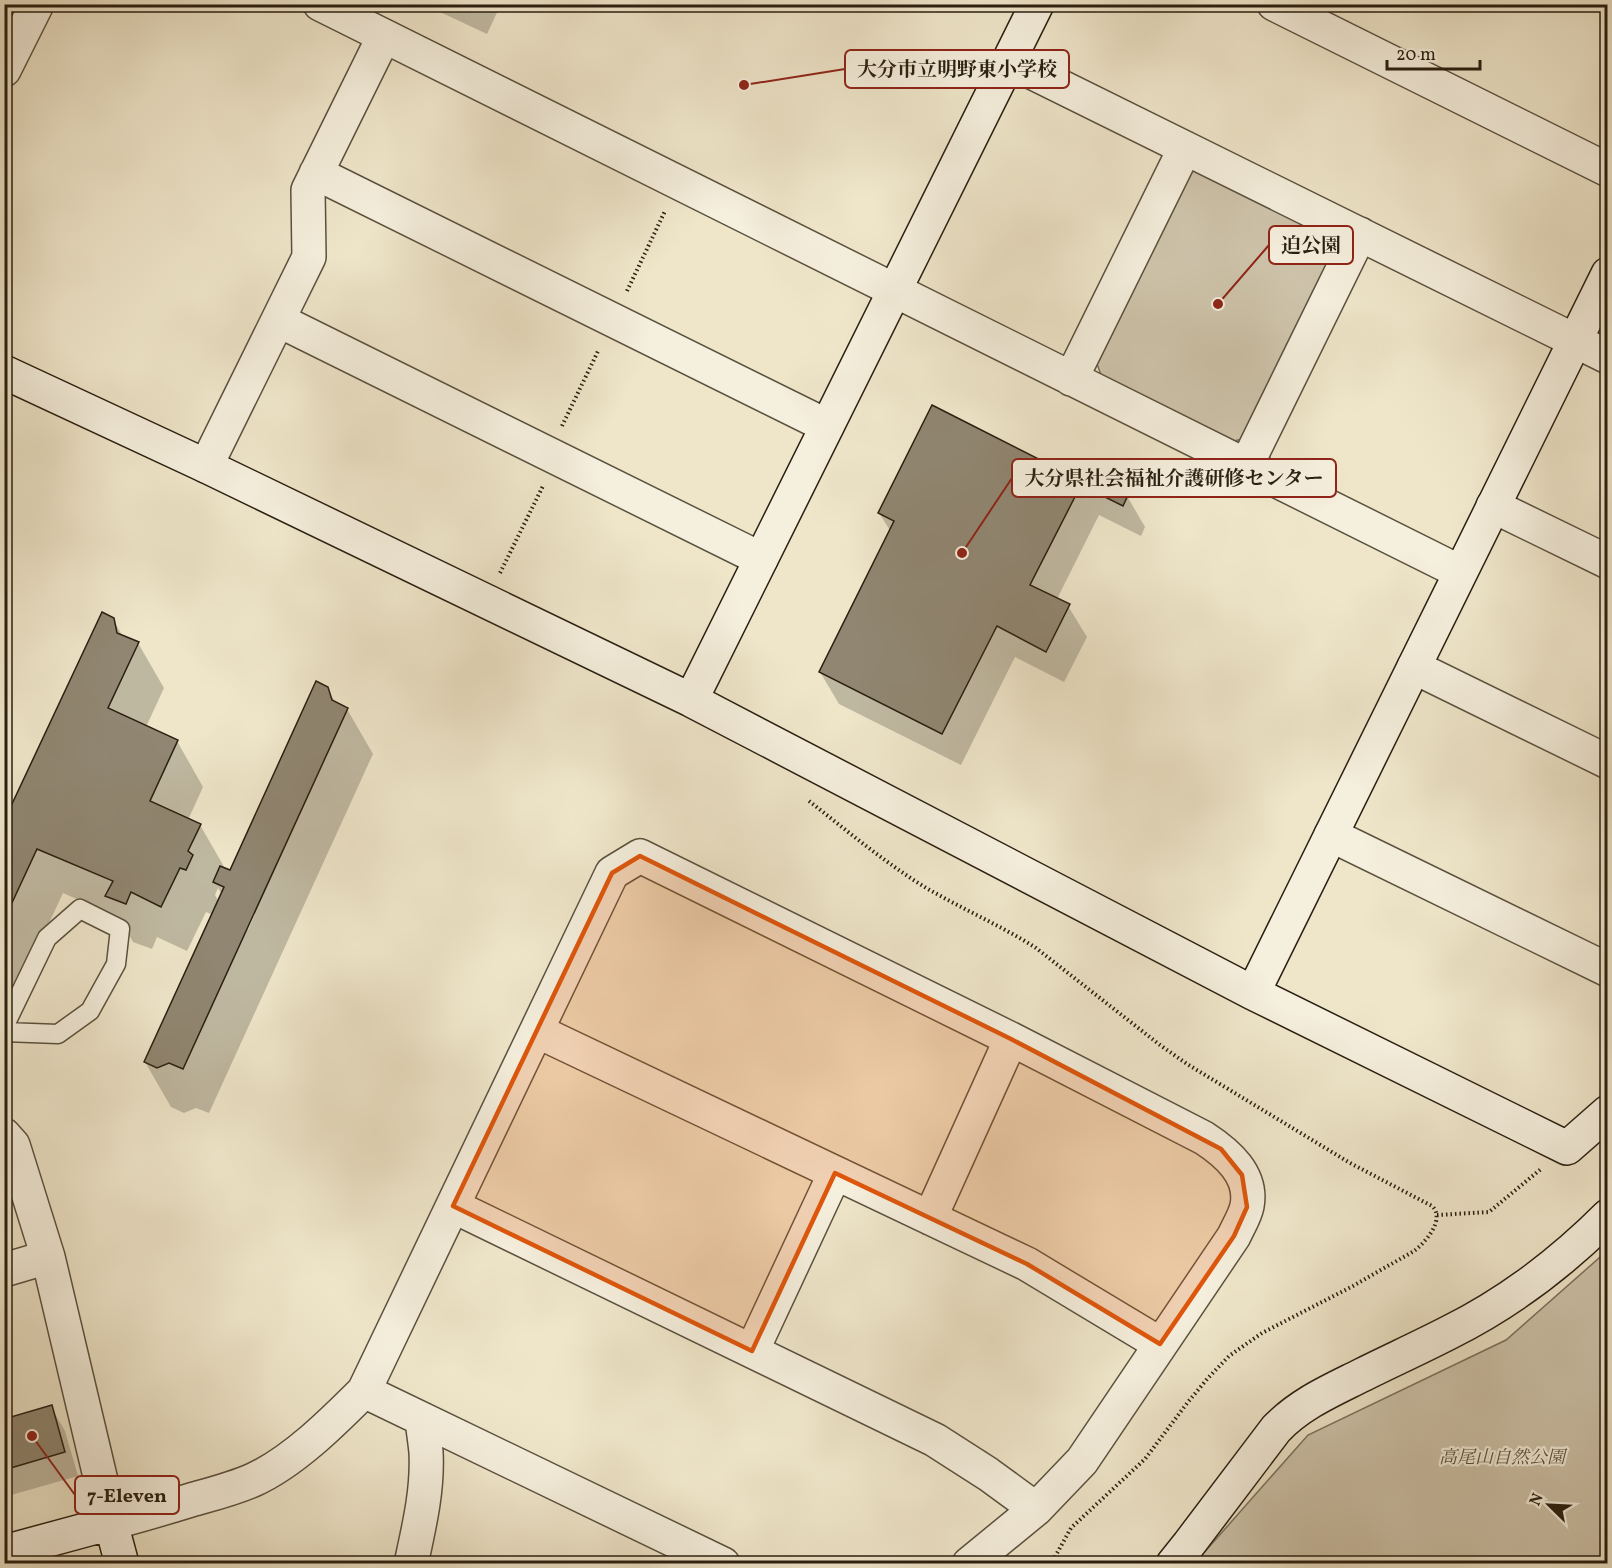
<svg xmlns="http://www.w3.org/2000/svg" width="1612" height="1568" viewBox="0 0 1612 1568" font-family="Vollkorn,'Noto Serif JP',serif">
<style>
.green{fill:#cec4ab;stroke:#7c725e;stroke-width:1.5}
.shadow{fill:#0003;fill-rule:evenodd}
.building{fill:#908671;stroke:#2a1f11;stroke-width:1.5}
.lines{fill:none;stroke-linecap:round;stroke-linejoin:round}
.lane-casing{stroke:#5b513f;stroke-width:21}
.street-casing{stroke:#5b513f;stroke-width:36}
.secondary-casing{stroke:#2a1f11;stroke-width:36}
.path{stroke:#2a1f11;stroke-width:4;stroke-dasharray:1.5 3;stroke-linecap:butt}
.lane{stroke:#f5efdd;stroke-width:18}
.street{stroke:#f5efdd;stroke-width:33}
.secondary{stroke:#f5efdd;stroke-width:33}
.marked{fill:#de560c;fill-opacity:0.2;stroke:#de560c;stroke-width:4.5;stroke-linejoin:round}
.labels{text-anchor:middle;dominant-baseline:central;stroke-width:4.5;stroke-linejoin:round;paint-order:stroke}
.park-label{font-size:18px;font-style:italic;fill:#5b513f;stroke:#f5efdd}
.leader{fill:none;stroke:#8f2418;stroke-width:2}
.callout-dot{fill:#8f2418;stroke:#f5efdd;stroke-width:2}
.callout{fill:#f5efdd;stroke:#8f2418;stroke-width:2}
.callout-label{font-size:20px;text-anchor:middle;font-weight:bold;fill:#2a1f11}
</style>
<rect width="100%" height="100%" fill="#efe6ca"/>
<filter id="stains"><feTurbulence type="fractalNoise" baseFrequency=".00333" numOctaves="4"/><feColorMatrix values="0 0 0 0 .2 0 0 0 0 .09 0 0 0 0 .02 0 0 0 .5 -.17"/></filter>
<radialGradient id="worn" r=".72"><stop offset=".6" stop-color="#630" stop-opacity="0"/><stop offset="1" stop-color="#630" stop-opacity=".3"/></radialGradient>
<path class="green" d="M1198,167L1333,233L1340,250L1250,437L1234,441L1101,375L1095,358L1184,175Z
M1607,1251V1563L1194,1564L1308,1435L1506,1340Z"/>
<path class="shadow" d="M436,4H501L487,34L440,12Z
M1076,480L1127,496L1145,527L1141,536L1099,515L1057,599L1068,606L1087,637L1064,682L1015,657L961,765L839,704L820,672L891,532L879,513Z
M113,619L123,637L138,643L164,688L146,727L177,741L203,787L188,820L200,825L226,870L231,872L327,688L336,704L347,709L373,754L209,1113L196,1108L184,1113L171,1107L145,1062L213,915L206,912L187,951L157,937L152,949L133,942L120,918L63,893L4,1020V825ZM218,888L222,895L219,902L215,895ZM252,914H255L248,930L245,928Z
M51,1407L65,1431L78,1476L4,1497V1420Z"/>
<path class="building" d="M932,405L1076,478L1080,470L1128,495L1123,506L1081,485L1030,585L1070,604L1046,652L997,626L942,734L819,672L894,521L878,513Z
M102,612L114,618L117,633L139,642L108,708L178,740L150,801L201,824L188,851L193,855L186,870L180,868L161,907L131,892L126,904L105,896L113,881L37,849L4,920V821Z
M316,681L328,687L332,700L348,708L183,1069L169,1063L157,1068L144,1062L224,887L213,882L220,866L230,870Z
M52,1405L65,1452L4,1470V1419Z"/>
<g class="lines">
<defs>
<path id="lane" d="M4,1027L47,938L80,909L120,929L116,964L90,1011L58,1034L4,1032"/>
<path id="street" d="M320,4L1460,572
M1274,4L1608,170
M1009,61L1608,357
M4,70L37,4
M316,173L827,426
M278,320L761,559
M1071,379L1185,148
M206,466L309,257L308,190L384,36
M1246,466L1360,234
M1493,506L1608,562
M1414,667L1608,762
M1331,835L1608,970
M537,1031L1027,1264L1160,1344
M4,1135L13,1145L48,1257L111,1523C138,1516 165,1508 191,1500C212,1494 233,1489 253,1480C293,1462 333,1422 364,1391L612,873L640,856L1011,1039L1204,1138C1227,1153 1253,1175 1247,1206C1245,1216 1238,1227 1234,1236L1082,1461L1036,1509L969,1564
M453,1206L935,1440L988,1474L1036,1509
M930,1218L1011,1039
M4,1270L48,1257
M752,1351L835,1173
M364,1391L723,1564
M411,1564C419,1527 428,1490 426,1452C425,1441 423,1430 422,1419"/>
<path id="secondary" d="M4,372L206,466L691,700L1253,993L1567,1148L1608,1112
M691,700L1037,4
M1253,993L1608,274
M4,1552L111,1523L122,1564
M1173,1564L1189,1544L1276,1429C1300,1404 1330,1391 1360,1376C1390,1361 1421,1347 1450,1332C1508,1303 1562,1262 1608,1216"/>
</defs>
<use href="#lane" class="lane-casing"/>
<use href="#street" class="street-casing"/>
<use href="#secondary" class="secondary-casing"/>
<path class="path" d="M627,291L665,211
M562,426L599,349
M500,573L543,486
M809,801C846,830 883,861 923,886C960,908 1000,925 1036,948L1160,1045L1187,1064L1350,1163L1432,1206C1446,1219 1425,1243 1414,1251L1353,1286L1262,1333L1229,1356L1208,1378L1188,1402L1145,1459L1071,1528L1051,1564
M1437,1215L1489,1212L1541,1169"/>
<use href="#lane" class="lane"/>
<use href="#street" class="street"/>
<use href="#secondary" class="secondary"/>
</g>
<path class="marked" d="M640,856L1011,1039L1221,1149L1242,1175L1247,1207L1234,1236L1160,1344L1027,1264L835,1173L752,1351L453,1206L612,873Z"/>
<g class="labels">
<g class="park-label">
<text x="1502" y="1458">高尾山自然公園</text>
</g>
</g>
<path class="leader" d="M744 85L845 69M1218 304L1269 245M962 553L1012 478M32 1436L75 1495"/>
<g class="callout-dot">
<circle cx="744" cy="85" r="6"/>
<circle cx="1218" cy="304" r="6"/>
<circle cx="962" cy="553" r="6"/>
<circle cx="32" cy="1436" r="6"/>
</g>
<g class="callout">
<rect x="845" y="50" width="224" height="38" rx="6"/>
<rect x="1269" y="226" width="84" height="38" rx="6"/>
<rect x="1012" y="459" width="324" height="38" rx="6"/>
<rect x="75" y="1476" width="104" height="38" rx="6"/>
</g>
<g class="callout-label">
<text x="957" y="76">大分市立明野東小学校</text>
<text x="1311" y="252">迫公園</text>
<text x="1174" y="485">大分県社会福祉介護研修センター</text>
<text x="127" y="1502">7-Eleven</text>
</g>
<rect width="1612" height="1568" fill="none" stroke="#efe6ca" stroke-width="24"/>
<rect x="6" y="6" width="1600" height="1556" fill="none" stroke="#2a1f11" stroke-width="3"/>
<rect x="12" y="12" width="1588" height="1544" fill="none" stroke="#2a1f11" stroke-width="1.5"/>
<g transform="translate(1549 1505) rotate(294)" stroke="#f5efdd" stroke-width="4.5" paint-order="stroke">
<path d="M0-4.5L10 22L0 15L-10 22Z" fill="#2a1f11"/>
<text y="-9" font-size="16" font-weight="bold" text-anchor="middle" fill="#2a1f11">N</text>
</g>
<path d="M1387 60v9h93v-9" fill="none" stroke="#2a1f11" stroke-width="3"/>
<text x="1396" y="60" font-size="18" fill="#2a1f11" stroke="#f5efdd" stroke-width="4.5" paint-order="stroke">20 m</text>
<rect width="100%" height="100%" filter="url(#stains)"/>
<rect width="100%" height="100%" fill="url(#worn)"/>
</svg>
